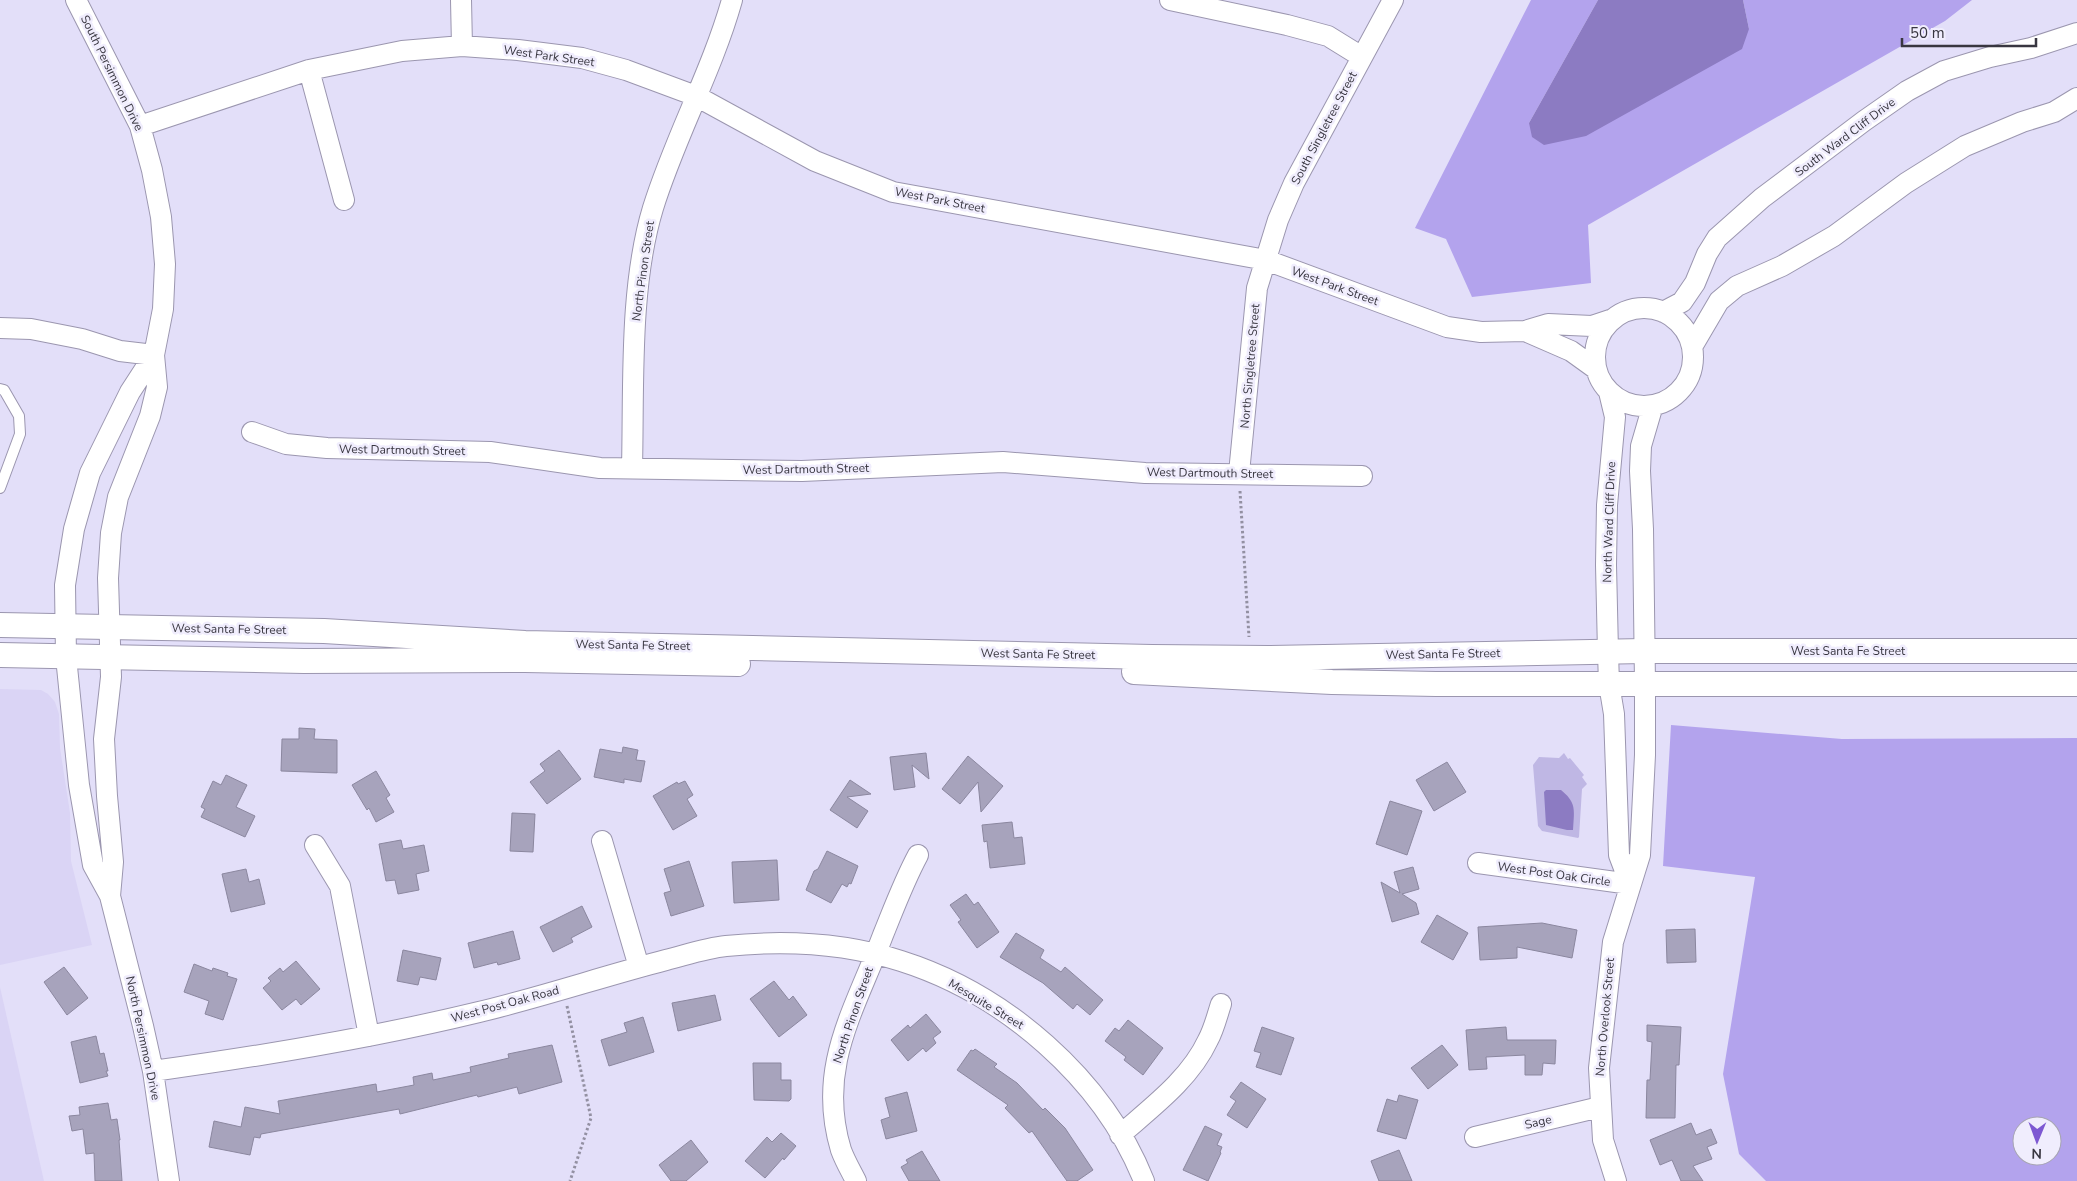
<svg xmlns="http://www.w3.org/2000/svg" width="2077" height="1181" viewBox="0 0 2077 1181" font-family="'Nunito Sans',sans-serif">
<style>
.built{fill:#dad4f5}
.green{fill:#bfb7e4}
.forest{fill:#b3a3ed;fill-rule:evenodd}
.water{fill:#8c7bc2}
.building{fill:#a7a3bc;stroke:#8b879f}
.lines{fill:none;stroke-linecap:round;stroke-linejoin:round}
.service-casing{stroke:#9b96af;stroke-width:12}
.minor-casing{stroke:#9b96af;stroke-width:22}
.tertiary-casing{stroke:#9b96af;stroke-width:26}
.path{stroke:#9390a2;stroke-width:3;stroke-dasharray:2.5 2.5;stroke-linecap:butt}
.service{stroke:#fff;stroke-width:10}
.minor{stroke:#fff;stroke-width:20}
.tertiary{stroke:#fff;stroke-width:24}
.labels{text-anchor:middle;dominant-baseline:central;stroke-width:5;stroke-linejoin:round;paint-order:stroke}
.street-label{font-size:12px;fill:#383640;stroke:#f0edfd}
</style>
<rect width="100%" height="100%" fill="#e3dff9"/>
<path class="built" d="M0,689L41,690L48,694L55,702L59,714L60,748L70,813L71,861L92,945L0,965Z
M0,987L44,1181H0Z"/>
<path class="green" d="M1564,753L1568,759L1570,758L1584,775L1582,777L1587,784L1582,789L1579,837L1578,838L1542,831L1538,826L1533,765L1539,757L1559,758Z"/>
<path class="forest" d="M1531,0H1598L1529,123L1749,29L1743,0H1972L1945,21L1588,225L1591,283L1472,297L1446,239L1415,228Z
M1671,725L1842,739L2077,738V1181H1766L1739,1154L1723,1074L1755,877L1663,866ZM2022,1126H2052V1156H2022Z"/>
<path class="water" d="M1598,0H1743L1749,29L1742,49L1586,136L1544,145L1532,137L1529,123Z
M1546,790H1561C1577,803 1574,810 1573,830H1567L1546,825L1544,792Z"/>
<path class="building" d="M299,728L315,729L314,739L337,740V773L281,771L282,739H299Z
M623,747L638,750L636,760L645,761L641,782L624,779V783L594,777L600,749L622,753Z
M559,750L581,779L547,804L530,782L545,771L540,764Z
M926,753L929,779L912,765L915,787L894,790L890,757Z
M968,756L1003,786L981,812L978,782L960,804L942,789Z
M1447,762L1466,792L1434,811L1416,780Z
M376,771L390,795L386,798L394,812L376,822L369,808L367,810L352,785Z
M226,775L247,785L236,807L255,816L245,837L201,817L205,809L201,807L213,781L221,785Z
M850,780L871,794L847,797L868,811L857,828L830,810Z
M685,781L693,795L687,799L697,816L673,830L653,796L677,782L678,784Z
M1390,801L1422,811L1407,855L1376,844Z
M512,813L535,814L533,852L510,851Z
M1012,822L1014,838L1022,837L1025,864L990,868L987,841L984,842L982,825Z
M401,840L403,849L424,845L429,871L416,874L419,890L398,894L395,880L386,881L379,844Z
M827,851L858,866L851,884L849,883L847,887L842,884L831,903L806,890L814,871L818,869Z
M777,860L779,900L734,903L732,862Z
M689,861L704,906L671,916L664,893L671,891L664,869Z
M1413,867L1419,889L1402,894L1416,903L1419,914L1392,922L1381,882L1400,893L1394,872Z
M246,869L249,882L259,879L265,904L231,912L222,874Z
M966,894L974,905L978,902L999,932L977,948L958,922L961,920L950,905Z
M582,906L592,927L571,938L573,942L553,952L540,927Z
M1437,915L1468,933L1453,960L1421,942Z
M1542,923L1577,930L1572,958L1517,947V958L1480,960L1478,927Z
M1695,929L1696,962L1667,963L1666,930Z
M513,931L520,959L498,965L497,962L474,968L468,943Z
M1016,933L1044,950L1040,958L1061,972L1065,967L1103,1000L1090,1015L1077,1004L1073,1009L1043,983L1000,957Z
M403,950L441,958L436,980L420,977L418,985L397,981Z
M296,961L320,989L301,1005L296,999L282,1010L263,988L271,981L268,978L280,968L283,972Z
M194,964L212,971L213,968L228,973L227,976L237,979L223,1020L205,1014L209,1001L184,992Z
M64,967L88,998L67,1015L44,982Z
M774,981L789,1000L793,996L807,1015L779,1037L750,999Z
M715,995L721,1020L678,1031L672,1003Z
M926,1014L941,1032L933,1038L936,1043L926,1052L923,1048L908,1061L891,1040L908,1025L910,1028Z
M643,1017L654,1052L609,1066L601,1040L627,1032L624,1023Z
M1128,1020L1163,1048L1143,1075L1124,1060L1126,1057L1105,1041L1115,1028L1119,1031Z
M1647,1025L1681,1027L1679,1065H1676L1675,1118H1646L1647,1080H1650L1652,1042L1647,1041Z
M1262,1027L1294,1038L1281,1075L1256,1067L1261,1053L1254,1051Z
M1506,1027L1507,1040H1556L1555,1064L1543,1063L1542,1075H1525V1055L1486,1057L1487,1069L1469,1070L1466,1030Z
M96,1036L100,1054L104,1053L108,1071H106L108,1076L80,1083L71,1042Z
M552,1045L562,1082L519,1094L517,1087L478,1097L477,1095L400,1114L399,1109L261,1134L260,1138L254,1137L250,1155L209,1147L214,1121L241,1127L245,1107L280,1114L278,1101L376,1084L377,1092L414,1085L413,1077L432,1073L433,1080L471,1072L470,1067L509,1058L508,1054Z
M1442,1045L1458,1065L1428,1089L1411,1068Z
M975,1049L997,1064L994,1067L1017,1083L1043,1110L1045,1108L1065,1128L1093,1170L1077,1181H1067L1032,1131L1029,1133L1005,1108L1008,1105L957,1070L971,1050L973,1051Z
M753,1063H781V1080H791V1099L789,1101L754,1100Z
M1241,1082L1266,1099L1247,1128L1227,1115L1236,1101L1230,1097Z
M907,1092L917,1131L886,1139L881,1120L890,1117L885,1098Z
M1399,1095L1418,1100L1406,1139L1377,1131L1387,1099L1397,1102Z
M108,1103L111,1120L117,1119L120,1140H119L122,1181H95L94,1153L86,1154L83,1129L72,1131L69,1116L80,1115L79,1107Z
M1691,1123L1696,1135L1711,1129L1717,1143L1707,1147L1712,1159L1693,1166L1703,1181H1681L1672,1160L1660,1165L1650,1140Z
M1205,1126L1222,1134L1217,1145L1222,1147L1220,1152L1221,1153L1208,1181L1183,1170Z
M781,1133L796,1146L784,1160L783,1158L765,1178L745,1161L767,1137L772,1142Z
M691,1140L708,1162L686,1181H671L659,1165Z
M1399,1150L1412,1181H1379L1371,1161Z
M922,1151L940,1181H909L901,1167L908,1163L906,1160Z"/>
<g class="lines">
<defs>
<path id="service" d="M0,389L4,390L19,416L20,434L0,488"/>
<path id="minor" d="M76,0L140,126L152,170L161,217L165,264L163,309L154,355L157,387L150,416L118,497L111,533L108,578L111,677L104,739L107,796L113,862L110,896
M461,0L462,46
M1170,0L1287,25L1328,36L1362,57
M309,70L344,200
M140,126L309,70L402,51L462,46L518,50L582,58L626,70L696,96L815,161L893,192L1266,260L1447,327L1481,332L1525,331L1548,324L1592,326L1613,319
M1595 357a49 49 0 1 1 98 0a49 49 0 1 1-98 0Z
M1663,312L1682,302L1695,283L1707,254L1717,238L1762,198L1864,121L1907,91L1944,71L1990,57L2031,48L2077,33
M0,328L31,329L82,339L120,351L154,355
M1525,331L1571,351L1596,369
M1692,347L1719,301L1737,286L1782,266L1834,236L1906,183L1965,146L2022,122L2054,112L2077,98
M154,355L130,392L90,473L74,529L65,585L66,657L79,785L93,865L110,896L143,1026L153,1071L169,1181
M1609,392L1615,417L1607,505L1606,565L1608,652L1609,684L1614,714L1619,855L1630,884
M252,432L286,444L327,448L490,452L600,468L802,471L1003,462L1145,473L1362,476
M632,468C634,386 629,287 653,208C675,137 712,71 732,0
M1239,473L1257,288L1278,220L1294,183L1393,0
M602,841L639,967
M315,845L340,886L369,1036
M1478,863L1630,884
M153,1071C262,1056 372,1038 479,1012C542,997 604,976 666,960C686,955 706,948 726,946C784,940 845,943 901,961C1005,994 1103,1078 1144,1181
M1120,1135C1152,1107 1190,1079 1208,1040C1214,1029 1217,1016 1221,1004
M1475,1137L1600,1107
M856,1181C851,1171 845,1161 841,1150C816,1067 855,1010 883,935C894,908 904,881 918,855
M1616,1181L1603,1140L1599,1068L1613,942L1640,855L1645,755V684L1643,529L1640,471L1641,446L1653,405"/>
<path id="tertiary" d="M0,625L324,631L525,643L1152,657L1268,658L1644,651H2077
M0,655L304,661L525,660L738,664
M1134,672L1332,682L1436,684H2077"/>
</defs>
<use href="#service" class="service-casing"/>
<use href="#minor" class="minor-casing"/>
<use href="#tertiary" class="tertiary-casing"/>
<path class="path" d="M1240,491L1249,637
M567,1006L591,1118L570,1181"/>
<use href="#service" class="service"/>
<use href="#minor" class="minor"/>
<use href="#tertiary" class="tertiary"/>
</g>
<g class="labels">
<g class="street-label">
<text transform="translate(549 56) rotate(8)">West Park Street</text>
<text transform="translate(112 73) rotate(64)">South Persimmon Drive</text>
<text transform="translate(1324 128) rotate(-62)">South Singletree Street</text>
<text transform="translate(1845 137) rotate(-37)">South Ward Cliff Drive</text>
<text transform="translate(940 200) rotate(11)">West Park Street</text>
<text transform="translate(643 271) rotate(-82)">North Pinon Street</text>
<text transform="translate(1335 286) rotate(20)">West Park Street</text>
<text transform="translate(1250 366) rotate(-85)">North Singletree Street</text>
<text transform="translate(402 450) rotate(1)">West Dartmouth Street</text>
<text transform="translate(806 469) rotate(-1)">West Dartmouth Street</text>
<text transform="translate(1210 473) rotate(1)">West Dartmouth Street</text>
<text transform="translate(1609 522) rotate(-88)">North Ward Cliff Drive</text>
<text transform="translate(229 629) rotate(1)">West Santa Fe Street</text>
<text transform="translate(633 645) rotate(1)">West Santa Fe Street</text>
<text x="1848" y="651">West Santa Fe Street</text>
<text transform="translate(1038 654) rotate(1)">West Santa Fe Street</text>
<text transform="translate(1443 654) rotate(-1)">West Santa Fe Street</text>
<text transform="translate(1554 874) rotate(8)">West Post Oak Circle</text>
<text transform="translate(505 1004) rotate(-15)">West Post Oak Road</text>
<text transform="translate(986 1004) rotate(31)">Mesquite Street</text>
<text transform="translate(853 1015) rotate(-71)">North Pinon Street</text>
<text transform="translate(1605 1017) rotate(-85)">North Overlook Street</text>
<text transform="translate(143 1038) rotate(78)">North Persimmon Drive</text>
<text transform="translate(1538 1122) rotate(-13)">Sage</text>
</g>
</g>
<g transform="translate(2037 1141) rotate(181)"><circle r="24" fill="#f0edfd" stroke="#a6a4b1"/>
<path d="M0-4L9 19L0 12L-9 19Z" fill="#7d58d2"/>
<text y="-8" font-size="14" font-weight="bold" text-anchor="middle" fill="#383640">N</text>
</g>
<path d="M1902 38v8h134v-8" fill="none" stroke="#383640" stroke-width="2.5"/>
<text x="1910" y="38" font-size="15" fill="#383640" stroke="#f0edfd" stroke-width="4" paint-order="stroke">50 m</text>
</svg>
